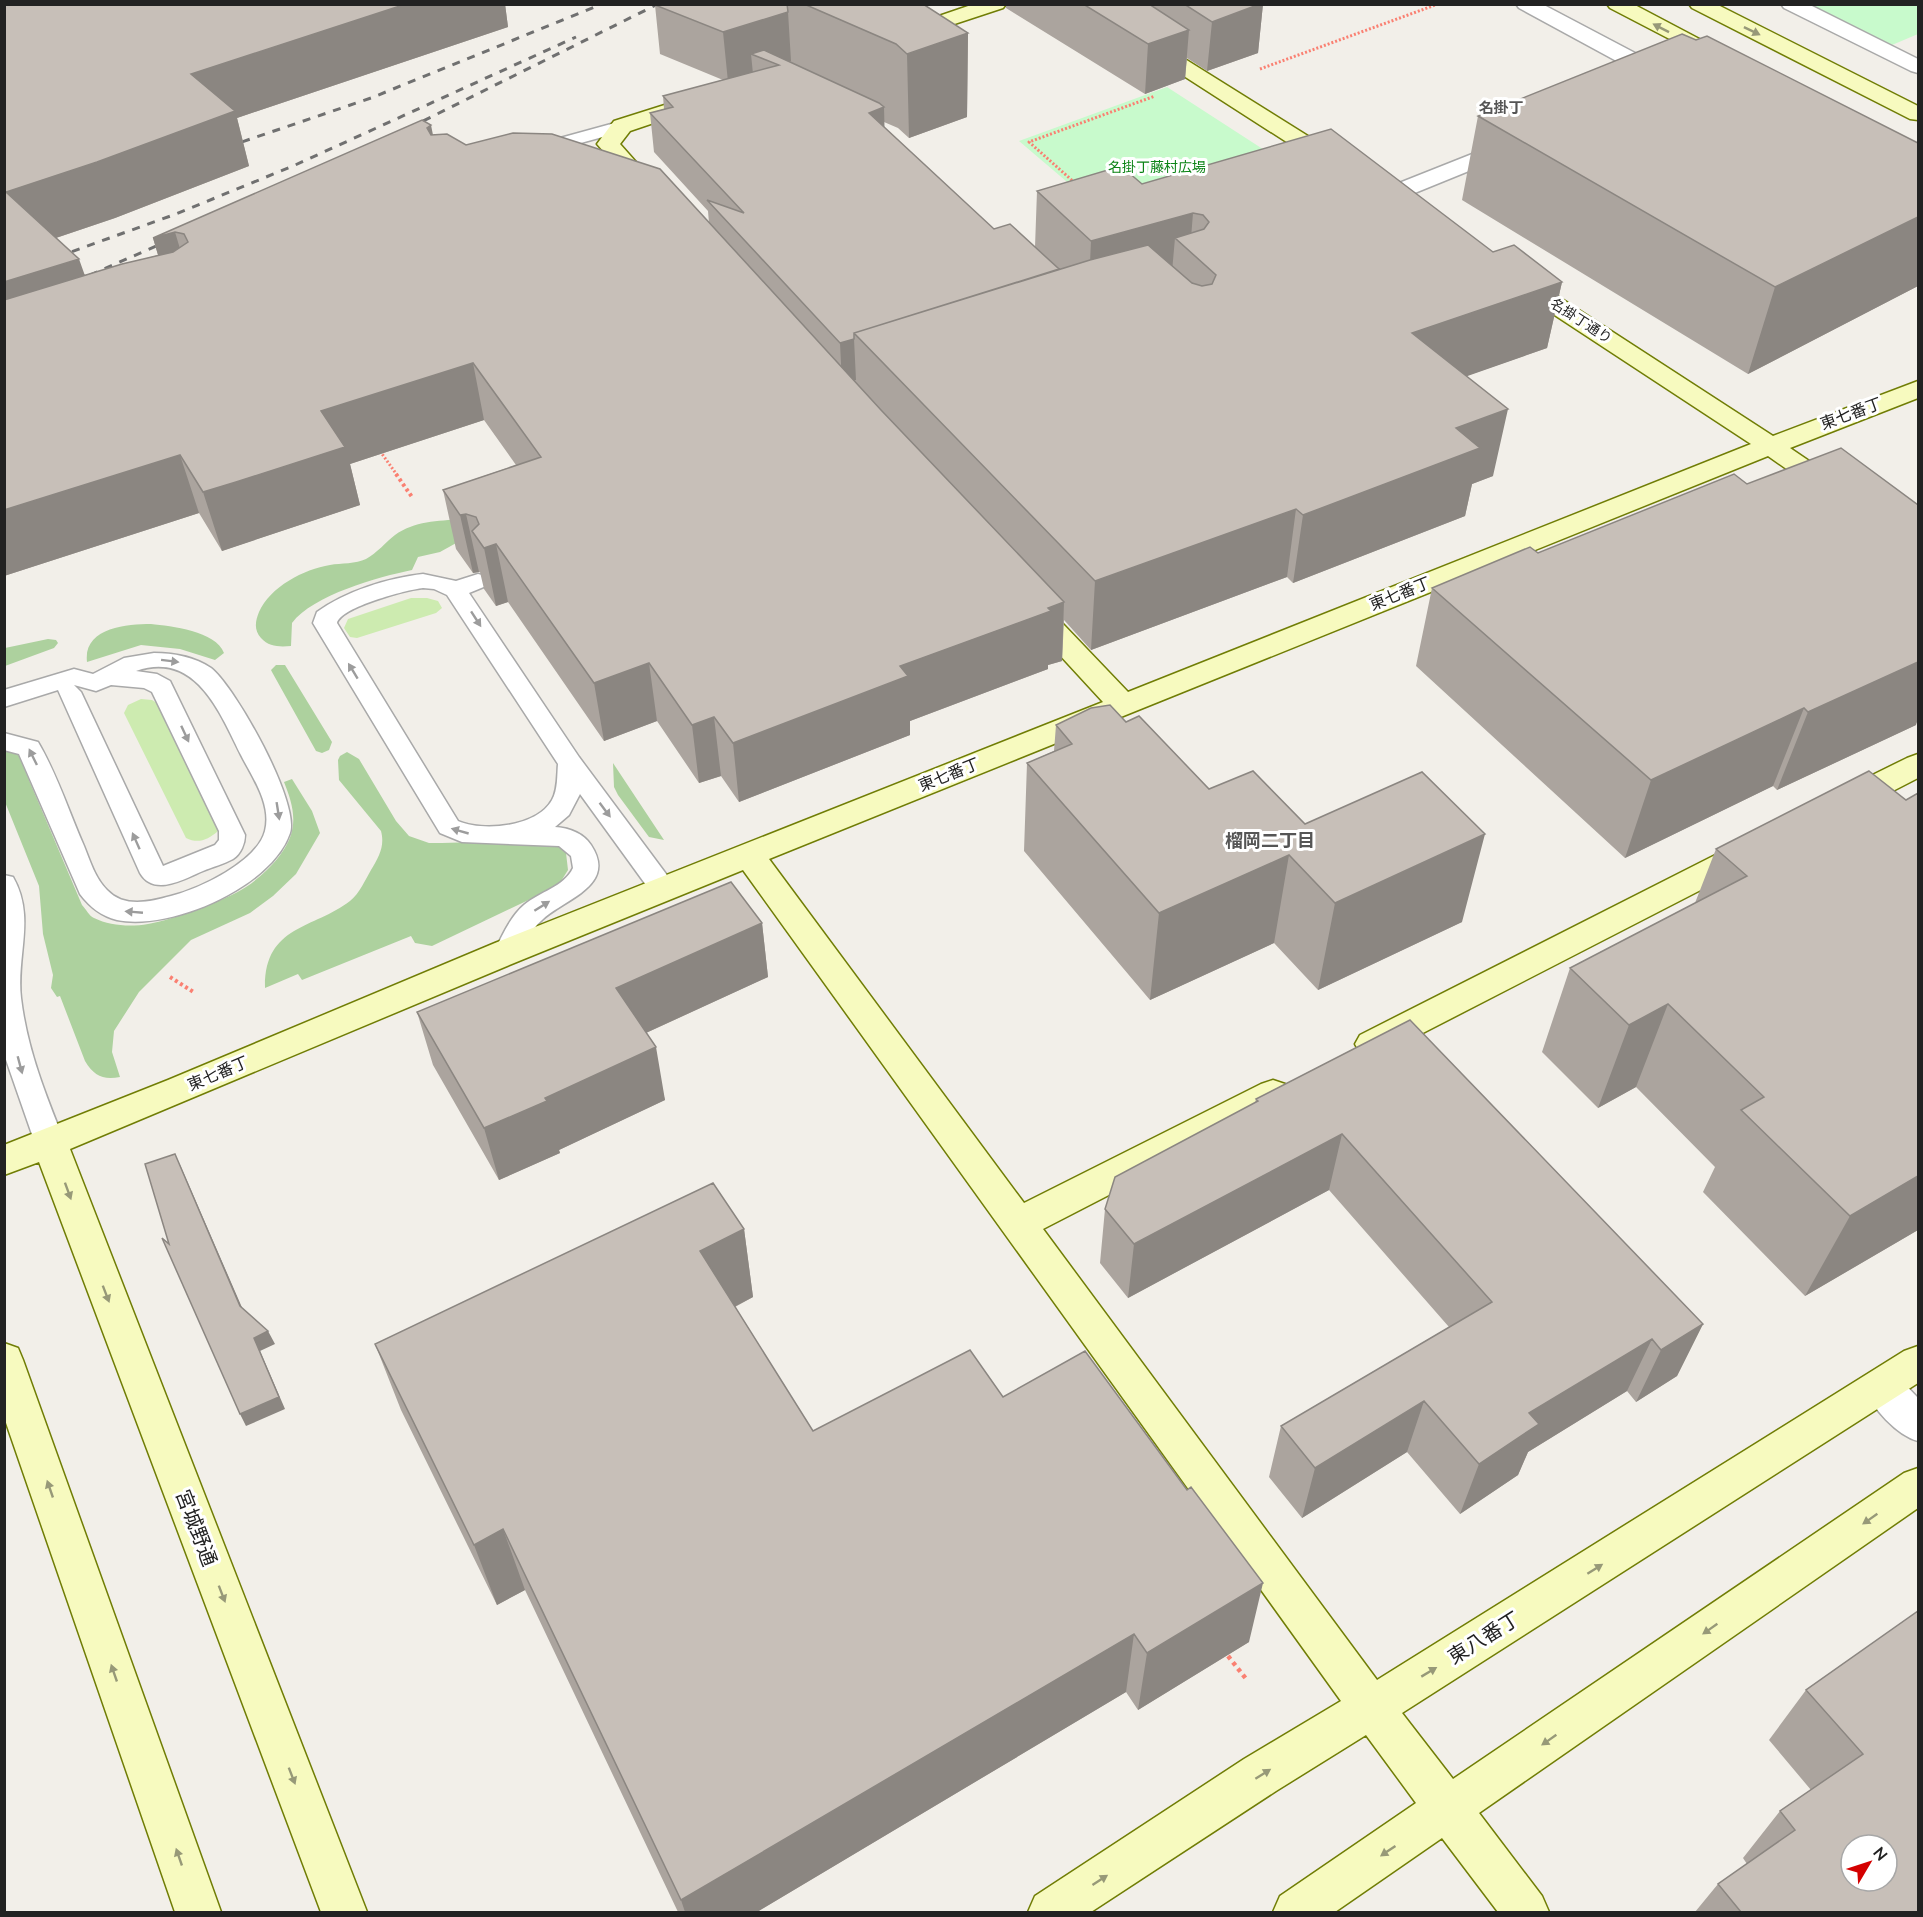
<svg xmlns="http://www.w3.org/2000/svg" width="1923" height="1917" viewBox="0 0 1923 1917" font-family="'Nunito Sans','Noto Sans JP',sans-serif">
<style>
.grass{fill:#cdebb0}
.forest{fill:#add19e}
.park{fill:#c8facc}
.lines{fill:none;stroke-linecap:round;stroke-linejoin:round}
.lane-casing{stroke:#a9a9a9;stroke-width:3}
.street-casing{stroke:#a9a9a9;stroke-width:3}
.secondary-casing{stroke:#707d05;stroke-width:3}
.path-far2{stroke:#fa8072;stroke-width:3;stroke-dasharray:2 2;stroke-linecap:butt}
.path-far1{stroke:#fa8072;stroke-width:4;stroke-dasharray:3 3;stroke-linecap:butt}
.path{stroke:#fa8072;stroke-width:4.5;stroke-dasharray:4 4;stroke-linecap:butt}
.lane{fill:#fff;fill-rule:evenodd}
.street{fill:#fff;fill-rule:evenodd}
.secondary{fill:#f7fabf;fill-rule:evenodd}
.rail{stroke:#707070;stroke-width:3;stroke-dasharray:8 8;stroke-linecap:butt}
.wall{fill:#aba49e}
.shaded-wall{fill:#8b8681}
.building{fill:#c7bfb8;stroke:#8b8681;stroke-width:1.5;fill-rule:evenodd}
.oneway{fill:#979978}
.oneway2{fill:#9c9c9c}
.labels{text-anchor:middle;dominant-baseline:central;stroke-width:6;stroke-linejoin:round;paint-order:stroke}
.far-park-label{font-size:14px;fill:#0c8416;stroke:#fff}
.far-street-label{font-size:14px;fill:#222;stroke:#fff}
.far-neighbourhood-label{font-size:15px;font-weight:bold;fill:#555;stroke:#fff}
.street-label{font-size:16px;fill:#222;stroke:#fff}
.neighbourhood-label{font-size:18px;font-weight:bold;fill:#555;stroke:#fff}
.near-street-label{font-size:20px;fill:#222;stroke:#fff}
</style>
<rect width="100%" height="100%" fill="#f2efe9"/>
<path class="grass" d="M411,598H427L438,601L442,608L436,613L357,638L350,637L344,628L348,619Z
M141,699L152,700L157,703L219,824L218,831C208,840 198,844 186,838L124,713L128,705Z"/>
<path class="forest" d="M461,519L467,537L440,552L418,557L412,570C378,577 313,595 292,623L291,646C280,647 269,647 261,638C254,630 255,622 259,612C270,587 304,569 330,565C341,563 356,564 366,559C377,553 386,542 395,535C414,521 438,521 461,519Z
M151,624C171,626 216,631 224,653L215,660L180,649L141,645L87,662C83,628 126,624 151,624Z
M48,639L56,640L58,643L54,648L5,666V648Z
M276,665H285L332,742L329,750L322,753L316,751L272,672L271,670Z
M4,748L18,754L82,905C86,909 89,916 94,918C110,926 131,927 148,924C173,920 226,900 246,887C264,875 287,853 292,831C296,814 290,797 284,782L292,779L312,811L320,833L296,874L273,896L250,913L191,940L139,992L114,1031L112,1052L120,1077C103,1080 94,1076 85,1061L60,996L57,997L51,988L53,975L43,934L39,886L5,802Z
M347,752L359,759L396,821L409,836L429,843H442L539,840L560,845L566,853L568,870L558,886L432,946L415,943L411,936L302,980L298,974L265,988C264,925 314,929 350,901C360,893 365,880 371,870C379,857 385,846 381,831L339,780L338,760L340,756Z
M613,763L664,840L649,837L618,795L614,787Z"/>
<path class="park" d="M1810,5H1918V34L1892,45Z
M1167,87L1326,190L1141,245L1019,141Z"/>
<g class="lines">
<defs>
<path id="lane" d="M622,121L628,122L631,126L628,130L537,155L531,154L528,150L531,146Z
M423,574L456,581L478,574L486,576L489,581L486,586L469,593L579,757L672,882L676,889L672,896L663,899L654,896L580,794L569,815L555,827C569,828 583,833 591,845C618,886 564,899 542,920C530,930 524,946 517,959L507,962L497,959L494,952C502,936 510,917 524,905C539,892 564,887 573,868L571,856L559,846L462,842L440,833L313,623L317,612C346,591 388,578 423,574ZM423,588L434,589L447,595L558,764C557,775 558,790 552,800C537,827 483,832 458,821L337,623C341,607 406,590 423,588Z
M154,653C173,653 195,657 211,668C236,688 300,803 290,833C272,887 170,931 117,920C101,916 90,907 80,894L19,754L4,750V733L38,742C57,774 69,812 84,846C90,861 95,878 107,890C124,908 149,902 171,896C199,889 257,862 265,831C272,804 252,777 241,755C220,713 196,650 136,671L157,674L170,681L245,835C245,843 241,854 233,859C224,864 212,867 203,871C184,879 154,897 140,873L58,690L4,707V690L74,669L93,674L124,658ZM74,685L96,691L111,685L144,688L152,692L219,831V840L215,845L163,866L81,692Z
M4,875L13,877C36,917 16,956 21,998C27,1049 46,1096 65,1143L60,1151L50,1155L40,1151L35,1143L4,1054Z"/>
<path id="street" d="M1516,4H1542L1673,73L1676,78L1673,83L1665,84L1657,83L1519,8Z
M1781,4H1808L1918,59V73L1911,71L1784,8Z
M1510,139L1518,141L1521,146L1518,151L1395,201L1387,203L1379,201L1376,196L1379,191Z
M1882,1370L1896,1375L1918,1398V1441C1896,1435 1873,1408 1863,1387L1868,1375Z"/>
<path id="secondary" d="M974,4H1006L1003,8L912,38L905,40L898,38L895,34L898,30Z
M1072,4H1097L1343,158L1346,163L1343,168L1335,170L1327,168Z
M1607,4H1633L1724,52L1727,56L1724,60L1717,62L1710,60L1610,8Z
M1689,4H1716L1918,106V120L1910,119L1692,8Z
M693,96L701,97L704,102L701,107L630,131L620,144L660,189L657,194L649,196L641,194L597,144L614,121Z
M1520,275L1528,277L1773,436L1918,381V398L1790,448L1843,484L1847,490L1843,496L1834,498L1825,496L1768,456L769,859L1024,1203L1261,1084L1273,1080L1285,1084L1290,1094L1285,1104L1043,1229L1377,1680L1904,1351L1918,1346V1383L1402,1713L1453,1779L1904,1473L1918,1468V1508L1479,1813L1542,1896L1549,1912H1498L1442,1838L1335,1912H1273L1280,1896L1416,1803L1366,1735L1276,1791L1091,1912H1028L1035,1896L1244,1759L1341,1701L743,870L519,961L70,1149L367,1912H321L39,1162L4,1175V1145L168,1080L495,943L1103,702L1022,614L1018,608L1022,602L1032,599L1042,602L1128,692L1751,444L1512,287L1508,282L1512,277Z
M1918,754V778L1856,810L1845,813L1834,810L1830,802L1834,794L1907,758Z
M1746,842L1757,845L1762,853L1757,861L1384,1053L1372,1057L1360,1053L1355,1044L1360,1035L1735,845Z
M4,1343L18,1348L23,1360L221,1912H175L4,1417Z"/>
</defs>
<use href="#lane" class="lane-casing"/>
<use href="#street" class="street-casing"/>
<use href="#secondary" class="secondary-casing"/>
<path class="path-far2" d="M1260,69L1438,4
M1075,183L1029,142L1155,96
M380,451L397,475"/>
<path class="path-far1" d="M396,474L412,497
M170,977L195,993"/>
<path class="path" d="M1228,1656L1247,1680"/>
<use href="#lane" class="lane"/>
<use href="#street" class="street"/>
<use href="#secondary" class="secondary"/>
<path class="rail" d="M409,128L658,4
M227,147L371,98L602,4
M57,257L176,214L293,166L576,37
M90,275L170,240"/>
</g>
<path class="wall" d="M4,4H505L508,27L237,118L249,166L115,218L56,238L85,275L158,255L153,238L433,135L709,223L708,211L654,152L650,113L664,109L663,96L723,80L660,54L655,5L923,4L968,33L967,117L909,138L898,128L884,122V127L994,229L1035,247L1037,191L1142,184L1493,252L1562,282L1547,348L1466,376L1493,476L1472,484L1465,516L1293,583L1287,577L1091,650L1064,620L1062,661L1048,665V669L910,721V735L739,802L721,776L699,783L657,721L604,741L508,602L496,606L484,589L480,572H479L473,573L456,549L443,490L516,465L484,420L350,464L360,505L254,540L222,551L199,513L4,576Z
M1006,4H1263L1258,53L1207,71L1187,58L1185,79L1145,94L1006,8Z
M1478,116L1918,143V286L1748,374L1462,200Z
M1538,553L1916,725L1777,790L1773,786L1625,858L1416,666L1432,588Z
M1126,722L1209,789L1305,824L1462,922L1318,990L1274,943L1150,1000L1024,851L1027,763L1054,751L1056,725Z
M1918,793V1230L1805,1296L1703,1192L1715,1167L1636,1087L1598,1108L1542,1052L1570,968L1695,903L1716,849L1906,800Z
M762,923L768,977L646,1033L665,1100L559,1150L560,1153L499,1180L433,1065L417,1012Z
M1410,1020L1703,1324L1677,1376L1636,1402L1627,1391L1528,1452L1518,1475L1460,1514L1407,1452L1302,1518L1269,1477L1281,1426L1449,1327L1329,1190L1128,1298L1100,1263L1105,1209L1255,1103L1256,1099Z
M744,1229L753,1297L735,1307L813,1431L1003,1397L1249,1642L1138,1710L1126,1692L757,1912H678L525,1590L497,1605L401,1410L375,1344Z
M1918,1611V1912H1695L1718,1884L1747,1864L1743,1858L1780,1811L1811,1790L1769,1740L1806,1690Z"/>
<path class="shaded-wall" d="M406,4H505L508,27L237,118L249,166L115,218L26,248L6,192L191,74Z
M1260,4H1263L1258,53L1207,71L1212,22Z
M788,12L791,61L779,65L751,54L753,74L728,82L723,32Z
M1189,30L1185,79L1145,94L1148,44Z
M968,33L967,117L909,138L907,54Z
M884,107L885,147L869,113Z
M431,125L442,180L427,128Z
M1193,213L1190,251L1175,238L1171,283L1088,307L1091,241Z
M1918,217V286L1748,374L1775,287Z
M175,232L192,289L170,295L153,238Z
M79,259L99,315L4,328V282Z
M1562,282L1547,348L1399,400L1412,333Z
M854,339L856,380L842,384L840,343Z
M473,363L484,420L350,464L360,505L222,551L203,492L321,411Z
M1508,409L1493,476L1472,484L1465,516L1293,583L1303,515L1456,428Z
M180,455L199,513L4,576V510Z
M1296,509L1287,577L1091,650L1095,581Z
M466,514L479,572L473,573L460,515Z
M496,544L508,602L496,606L484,548Z
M1064,602L1062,661L1048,665V669L910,721V735L739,802L733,743L900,666Z
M1918,646V719L1916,725L1777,790L1808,712Z
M649,663L657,721L604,741L594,683Z
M1804,708L1773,786L1625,858L1651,780Z
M714,717L721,776L699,783L692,725Z
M1485,834L1462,922L1318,990L1335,903Z
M1289,855L1274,943L1150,1000L1159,913Z
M762,923L768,977L626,1042L616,988Z
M1668,1004L1636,1087L1598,1108L1629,1025Z
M656,1047L665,1100L559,1150L560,1153L499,1180L484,1128L545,1098Z
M1342,1134L1329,1190L1128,1298L1134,1244Z
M175,1154L181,1167L247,1319L240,1306Z
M1918,1176V1230L1805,1296L1850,1216Z
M744,1229L753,1297L711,1319L700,1251Z
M1703,1324L1677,1376L1636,1402L1661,1350Z
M268,1331L275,1344L260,1351L285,1409L246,1426L240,1414L254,1338Z
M1652,1339L1627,1391L1528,1452L1518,1475L1460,1514L1479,1464L1529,1413Z
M1424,1401L1407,1452L1302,1518L1315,1468Z
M503,1529L525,1590L497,1605L474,1545Z
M1263,1583L1249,1642L1138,1710L1147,1653Z
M1134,1634L1126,1692L757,1912H685L681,1900Z"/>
<path class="building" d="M4,4H406L191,74L235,111L97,162L6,192L79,259L4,282Z
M656,4H787L788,12L723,32L655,5Z
M804,4H923L968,33L907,54L896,44Z
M1083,4H1149L1189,30L1148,44Z
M1184,4H1260L1212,22Z
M1682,34L1696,40L1707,36L1918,143V217L1775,287L1478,116Z
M764,50L879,103L884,107L869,113L994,229L1010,224L1059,269L854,333V339L840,343L707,200L744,213L650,113L673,107L663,96L779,65L751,54Z
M422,120L431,125L427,128L431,135L447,134L466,145L513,133L552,134L660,169L881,410L1064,602L1048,608L1051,611L900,666L908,676L733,743L714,717L692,725L649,663L594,683L496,544L484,548L472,531L479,524L476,517L466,514L460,515L443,490L541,457L473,363L321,411L345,447L236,482L203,492L180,455L4,510V300L122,264L173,252L188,242L184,234L175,232L153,238Z
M1331,129L1493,252L1514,245L1562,282L1412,333L1508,409L1456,428L1480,448L1303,515L1296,509L1095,581L854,333L1090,260L1148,245L1192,283L1202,286L1212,284L1216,275L1175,238L1204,229L1209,222L1203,215L1193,213L1091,241L1037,191L1121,166L1142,184Z
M1841,448L1918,505V662L1808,712L1804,708L1651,780L1432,588L1530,547L1538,553L1734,474L1747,484Z
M1110,705L1126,722L1139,716L1209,789L1253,771L1305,824L1422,772L1485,834L1335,903L1289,855L1159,913L1027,763L1072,744L1056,725L1091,708Z
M1869,771L1906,800L1918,793V1176L1850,1216L1741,1110L1764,1097L1668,1004L1629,1025L1570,968L1747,876L1716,849Z
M731,882L762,923L616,988L656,1047L545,1098L547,1101L484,1128L417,1012Z
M1410,1020L1703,1324L1661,1350L1652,1339L1529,1413L1539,1424L1479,1464L1424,1401L1315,1468L1281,1426L1492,1302L1342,1134L1134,1244L1105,1209L1115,1177L1258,1101L1256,1099Z
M175,1154L240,1306L268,1331L254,1338L279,1397L240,1414L162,1238L169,1244L145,1164Z
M713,1183L744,1229L700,1251L813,1431L970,1350L1003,1397L1085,1351L1187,1490L1191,1487L1263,1583L1147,1653L1134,1634L681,1900L503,1529L474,1545L375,1344Z
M1918,1611V1912H1741L1718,1884L1795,1830L1780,1811L1863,1754L1806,1690ZM1851,1845H1887V1881H1851Z"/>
<defs><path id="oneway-solid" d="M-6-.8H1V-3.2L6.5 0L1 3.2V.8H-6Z" transform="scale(1.5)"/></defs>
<g class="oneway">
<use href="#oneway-solid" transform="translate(1661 28) rotate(-153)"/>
<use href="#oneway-solid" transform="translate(1752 31) rotate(26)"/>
<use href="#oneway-solid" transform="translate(68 1191) rotate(70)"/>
<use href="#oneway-solid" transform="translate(106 1294) rotate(69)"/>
<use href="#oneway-solid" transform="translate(50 1489) rotate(-109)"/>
<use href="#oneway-solid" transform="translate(1870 1519) rotate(145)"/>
<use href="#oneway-solid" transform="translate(1595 1569) rotate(-32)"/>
<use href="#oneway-solid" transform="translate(222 1594) rotate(69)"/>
<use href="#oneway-solid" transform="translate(1710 1629) rotate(145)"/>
<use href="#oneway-solid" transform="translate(1429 1672) rotate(-31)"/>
<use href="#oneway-solid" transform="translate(114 1673) rotate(-109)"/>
<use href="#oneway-solid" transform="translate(1549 1740) rotate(145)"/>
<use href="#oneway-solid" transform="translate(1263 1774) rotate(-32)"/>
<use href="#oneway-solid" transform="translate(292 1776) rotate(69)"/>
<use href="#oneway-solid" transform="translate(1388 1851) rotate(146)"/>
<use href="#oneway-solid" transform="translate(179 1857) rotate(-109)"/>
<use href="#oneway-solid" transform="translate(1100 1880) rotate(-33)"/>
</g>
<g class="oneway2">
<use href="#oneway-solid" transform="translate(476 619) rotate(57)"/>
<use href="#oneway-solid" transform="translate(170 661) rotate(7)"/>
<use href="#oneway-solid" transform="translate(353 671) rotate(-121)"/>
<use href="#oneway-solid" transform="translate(185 734) rotate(65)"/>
<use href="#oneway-solid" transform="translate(33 757) rotate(-116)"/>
<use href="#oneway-solid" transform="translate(605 810) rotate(53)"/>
<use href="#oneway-solid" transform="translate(278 811) rotate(81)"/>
<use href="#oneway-solid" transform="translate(460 831) rotate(-164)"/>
<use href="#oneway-solid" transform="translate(136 841) rotate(-114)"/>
<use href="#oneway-solid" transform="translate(542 906) rotate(-32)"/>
<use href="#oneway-solid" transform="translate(134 912) rotate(-175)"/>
<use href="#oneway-solid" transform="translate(20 1065) rotate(75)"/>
</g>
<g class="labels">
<g class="far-park-label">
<text x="1157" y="167">名掛丁藤村広場</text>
</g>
<g class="far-street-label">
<text transform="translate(1581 321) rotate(33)">名掛丁通り</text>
</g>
<g class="far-neighbourhood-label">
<text x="1501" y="108">名掛丁</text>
</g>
<g class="street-label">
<text transform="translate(1851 414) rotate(-20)">東七番丁</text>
<text transform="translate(1400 594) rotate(-22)">東七番丁</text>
<text transform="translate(949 775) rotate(-22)">東七番丁</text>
<text transform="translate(218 1074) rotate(-23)">東七番丁</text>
</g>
<g class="neighbourhood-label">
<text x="1270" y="841">榴岡二丁目</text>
</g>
<g class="near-street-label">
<text transform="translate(196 1528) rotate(69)">宮城野通</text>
<text transform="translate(1484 1638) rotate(-32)">東八番丁</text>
</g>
</g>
<rect width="1923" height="1917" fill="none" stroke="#222222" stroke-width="12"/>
<g transform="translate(1869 1863) rotate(51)"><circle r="28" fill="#ffffff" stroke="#a7a7a7" stroke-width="1.5"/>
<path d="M0-4.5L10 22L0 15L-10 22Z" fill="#d40000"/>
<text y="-9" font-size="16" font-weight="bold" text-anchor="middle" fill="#222222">N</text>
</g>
</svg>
